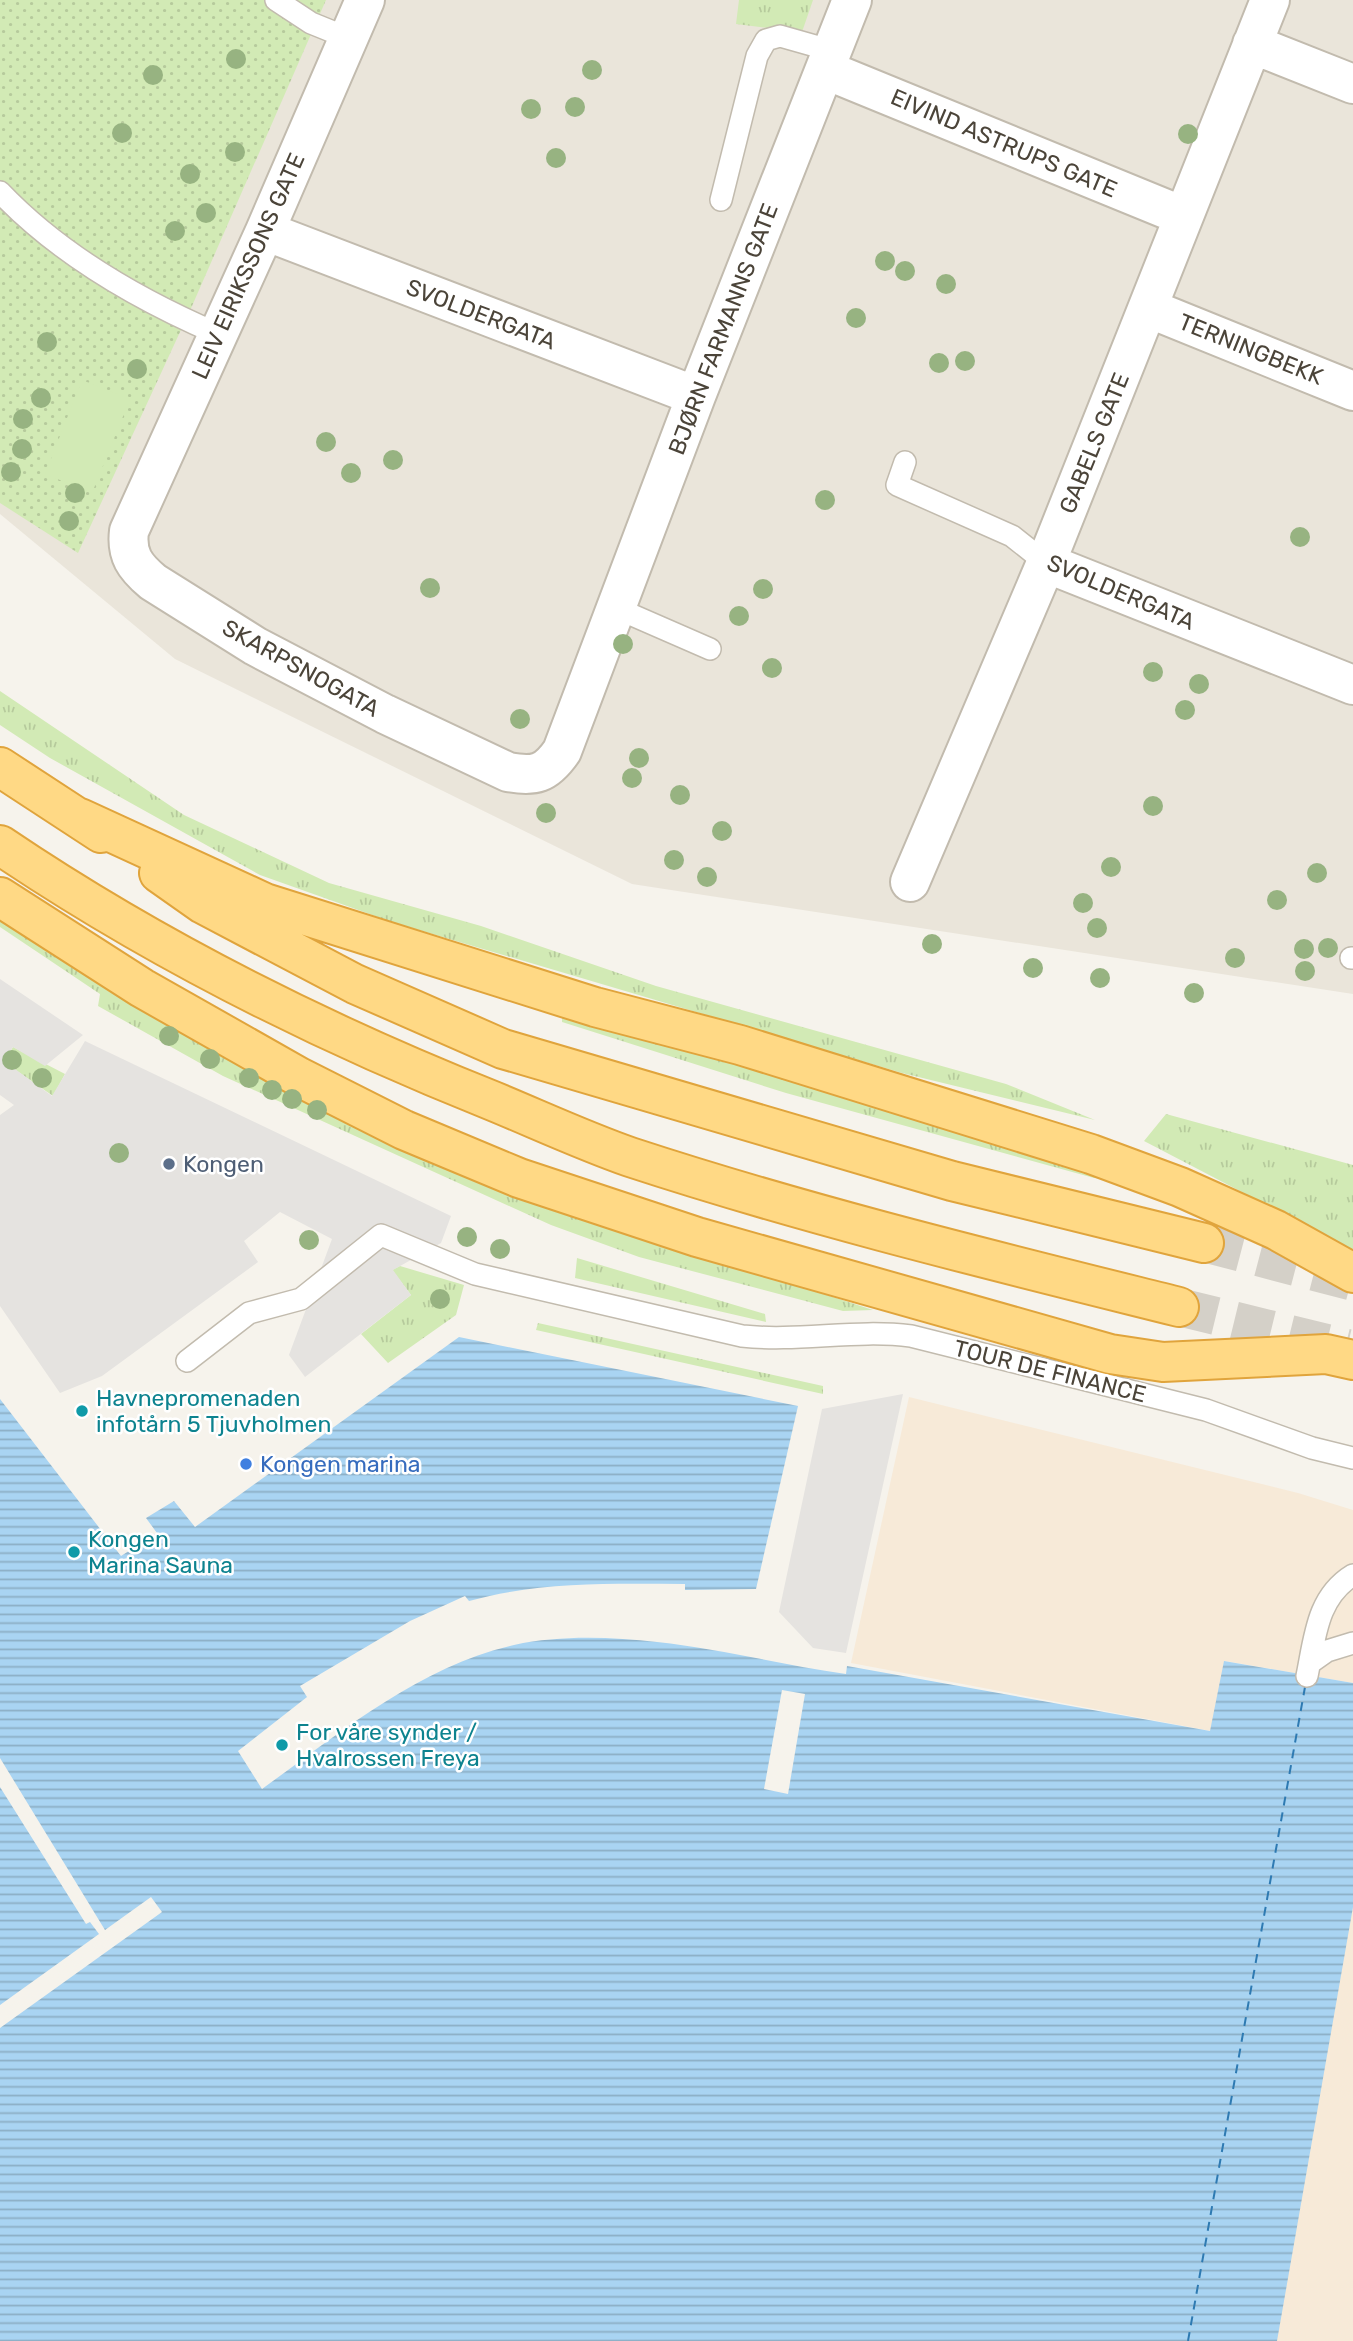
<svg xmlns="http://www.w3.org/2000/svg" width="1353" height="2341" viewBox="0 0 1353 2341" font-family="Rubik,sans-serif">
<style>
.residential{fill:#eae5da}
.commercial{fill:#f7ead8}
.grass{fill:url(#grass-tufts)}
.park{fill:url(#park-dots)}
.pitch{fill:#d2eab5}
.parking{fill:#e5e3e0}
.water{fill:url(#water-rules)}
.pier{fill:#f6f3ec}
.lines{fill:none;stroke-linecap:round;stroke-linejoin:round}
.ferry{stroke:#2e7ab2;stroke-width:2;stroke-dasharray:9 7;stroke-linecap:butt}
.trunk-tunnel{stroke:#d4d0c8;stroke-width:38;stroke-dasharray:38 19;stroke-linecap:butt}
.service-casing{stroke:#c2bbae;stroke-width:24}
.minor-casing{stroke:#c2bbae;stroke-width:42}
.trunk-casing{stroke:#e0a43c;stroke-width:42}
.service{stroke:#fff;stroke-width:21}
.minor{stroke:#fff;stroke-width:38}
.trunk{stroke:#ffd985;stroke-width:38}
.tree{fill:#97b381}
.service-dot{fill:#5c6f8a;stroke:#fff;stroke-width:2.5}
.culture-dot{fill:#0f9aa8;stroke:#fff;stroke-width:2.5}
.shop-dot{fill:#3f7fe0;stroke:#fff;stroke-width:2.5}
.labels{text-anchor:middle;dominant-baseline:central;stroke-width:5;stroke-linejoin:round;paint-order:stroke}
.street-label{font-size:23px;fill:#4b4439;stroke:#fff}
.service-label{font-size:23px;fill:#4e5e75;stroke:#fff;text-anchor:start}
.culture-label{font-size:23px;fill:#0d838f;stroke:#fff;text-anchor:start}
.shop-label{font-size:23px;fill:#366cbe;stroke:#fff;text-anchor:start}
</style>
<defs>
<pattern id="grass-tufts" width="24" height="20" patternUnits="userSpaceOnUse" patternTransform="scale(1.75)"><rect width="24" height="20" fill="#d2eab5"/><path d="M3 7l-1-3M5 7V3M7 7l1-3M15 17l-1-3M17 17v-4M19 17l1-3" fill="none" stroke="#b6ca9c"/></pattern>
<pattern id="park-dots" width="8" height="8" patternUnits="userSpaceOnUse" patternTransform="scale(1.75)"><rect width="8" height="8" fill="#d2eab5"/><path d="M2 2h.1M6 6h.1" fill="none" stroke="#b6ca9c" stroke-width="1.8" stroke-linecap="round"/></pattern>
<pattern id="water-rules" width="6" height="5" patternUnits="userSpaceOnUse" patternTransform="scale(1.75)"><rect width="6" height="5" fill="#a9d4f2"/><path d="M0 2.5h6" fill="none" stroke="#8caec5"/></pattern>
</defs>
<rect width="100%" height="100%" fill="#f6f3ec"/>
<path class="residential" d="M0,0H1353V994L632,884L175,659L0,514Z"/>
<path class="commercial" d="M909,1397L1298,1493L1353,1510V1683L1225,1661L1211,1731L851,1663Z
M1353,1827V2341H1271Z"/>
<path class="grass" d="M739,0H813L802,32L736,24Z
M0,691L184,815L329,883L481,926L656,986L1006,1084L1095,1120L902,1073L392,922L260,875L50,758L0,725Z
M0,914L570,1212L873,1310L843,1311L639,1257L551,1225L223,1076L98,1006L100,994L0,927Z
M562,1014L665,1039L1136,1181L1094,1178L786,1093L562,1022Z
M13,1047L65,1074L53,1096L4,1062Z
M1166,1114L1353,1165V1250L1144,1141Z
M577,1258L765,1314L766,1322L575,1278Z
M400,1266L464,1285L456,1315L388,1363L361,1334L411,1295L392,1270Z
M538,1323L823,1386V1394L536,1330Z"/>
<path class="park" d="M0,0H326L192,306L78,553L0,503Z"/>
<path class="pitch" d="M82,380L130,399L92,493L45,474Z"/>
<path class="parking" d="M0,979L83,1035L45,1066L13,1047L4,1061L52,1096L85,1041L451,1216L441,1243L393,1270L411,1295L305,1377L289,1355L332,1239L280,1212L244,1241L258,1262L102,1376L60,1393L0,1306V1115L14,1105L0,1095Z
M903,1394L846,1653L813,1648L779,1612L822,1409Z"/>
<path class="water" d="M459,1337L798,1406L756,1589L685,1590V1584C611,1584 541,1581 469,1601L465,1596L410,1621L300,1686L307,1697L238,1751L262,1789C338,1734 420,1666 514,1645C561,1635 610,1637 657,1642C721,1649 783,1665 846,1674L847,1666L1210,1731L1224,1661L1353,1683V1907L1277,2341H0V1399L121,1556L157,1533L146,1518L174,1501L195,1527Z"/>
<path class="pier" d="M782,1690L805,1694L788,1794L764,1789Z
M0,1758L105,1930L151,1897L162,1912L0,2028V2005L99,1934L90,1922L86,1924L0,1787Z"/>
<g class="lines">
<path class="ferry" d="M1188,2341L1305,1687"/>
<path class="trunk-tunnel" d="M1204,1243L1353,1282
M1179,1307L1347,1348"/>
<defs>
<path id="service" d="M276,0L311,23L348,38
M0,192C60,255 139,300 218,334
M721,200L757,56L766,40L780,36L833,51
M905,462L897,485L1012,536L1046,563
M616,608L710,649
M1351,958H1353
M187,1361L249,1313L301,1299L381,1235L475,1274L742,1336C799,1342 855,1329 911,1336L1206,1410L1312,1448L1353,1458
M1310,1663L1327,1651L1353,1643
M1307,1676C1315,1637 1317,1597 1353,1575"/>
<path id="minor" d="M365,0L265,231L129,531C126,555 135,567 153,582L255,646L385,714L508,772C535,777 546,774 562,751L696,396L852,0
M1252,44L1353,84
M826,70L1183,216
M265,231L696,396
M1148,308L1353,391
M1046,563L1353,685
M910,882L1046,563L1270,0"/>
<path id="trunk" d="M0,767L101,833
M80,818L265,903L595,1007L740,1045L1091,1154L1180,1187L1276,1230L1353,1273
M0,845C154,949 322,1033 493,1101C539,1120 584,1141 630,1157C810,1216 995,1261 1179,1307
M159,873L203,904L355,984L503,1049L952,1181L1204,1243
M0,897L142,988L299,1077L404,1130L519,1178L697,1237L1110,1354L1163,1362L1326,1354L1353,1360"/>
</defs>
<use href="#service" class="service-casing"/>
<use href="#minor" class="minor-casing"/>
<use href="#trunk" class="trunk-casing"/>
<use href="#service" class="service"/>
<use href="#minor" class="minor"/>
<use href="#trunk" class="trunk"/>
</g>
<g class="tree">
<circle cx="236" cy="59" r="10"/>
<circle cx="592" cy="70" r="10"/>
<circle cx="153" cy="75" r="10"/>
<circle cx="575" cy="107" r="10"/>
<circle cx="531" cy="109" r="10"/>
<circle cx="122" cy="133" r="10"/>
<circle cx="1188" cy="134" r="10"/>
<circle cx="235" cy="152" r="10"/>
<circle cx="556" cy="158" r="10"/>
<circle cx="190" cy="174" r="10"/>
<circle cx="206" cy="213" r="10"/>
<circle cx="175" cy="231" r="10"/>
<circle cx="885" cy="261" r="10"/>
<circle cx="905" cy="271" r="10"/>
<circle cx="946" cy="284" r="10"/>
<circle cx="856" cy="318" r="10"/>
<circle cx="47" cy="342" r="10"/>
<circle cx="965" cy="361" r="10"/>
<circle cx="939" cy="363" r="10"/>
<circle cx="137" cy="369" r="10"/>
<circle cx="41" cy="398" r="10"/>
<circle cx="23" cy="419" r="10"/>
<circle cx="326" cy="442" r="10"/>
<circle cx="22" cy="449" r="10"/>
<circle cx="393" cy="460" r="10"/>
<circle cx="11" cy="472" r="10"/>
<circle cx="351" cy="473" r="10"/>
<circle cx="75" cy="493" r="10"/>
<circle cx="825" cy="500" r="10"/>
<circle cx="69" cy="521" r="10"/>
<circle cx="1300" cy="537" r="10"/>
<circle cx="430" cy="588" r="10"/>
<circle cx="763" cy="589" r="10"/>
<circle cx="739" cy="616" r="10"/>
<circle cx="623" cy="644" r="10"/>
<circle cx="772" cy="668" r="10"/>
<circle cx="1153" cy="672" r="10"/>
<circle cx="1199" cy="684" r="10"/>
<circle cx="1185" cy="710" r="10"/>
<circle cx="520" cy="719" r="10"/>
<circle cx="639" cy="758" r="10"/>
<circle cx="632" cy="778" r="10"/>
<circle cx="680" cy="795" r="10"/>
<circle cx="1153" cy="806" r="10"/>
<circle cx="546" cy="813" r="10"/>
<circle cx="722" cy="831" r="10"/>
<circle cx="674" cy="860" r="10"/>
<circle cx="1111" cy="867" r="10"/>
<circle cx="1317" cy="873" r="10"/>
<circle cx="707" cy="877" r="10"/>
<circle cx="1277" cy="900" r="10"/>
<circle cx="1083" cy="903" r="10"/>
<circle cx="1097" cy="928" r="10"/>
<circle cx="932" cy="944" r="10"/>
<circle cx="1328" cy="948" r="10"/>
<circle cx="1304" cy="949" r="10"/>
<circle cx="1235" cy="958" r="10"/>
<circle cx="1033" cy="968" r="10"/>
<circle cx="1305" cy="971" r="10"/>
<circle cx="1100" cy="978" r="10"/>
<circle cx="1194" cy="993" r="10"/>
<circle cx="169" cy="1036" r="10"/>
<circle cx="210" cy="1059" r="10"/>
<circle cx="12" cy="1060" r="10"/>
<circle cx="42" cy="1078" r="10"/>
<circle cx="249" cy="1078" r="10"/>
<circle cx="272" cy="1090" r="10"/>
<circle cx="292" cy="1099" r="10"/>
<circle cx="317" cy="1110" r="10"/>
<circle cx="119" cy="1153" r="10"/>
<circle cx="467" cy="1237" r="10"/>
<circle cx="309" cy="1240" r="10"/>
<circle cx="500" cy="1249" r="10"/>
<circle cx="440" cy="1299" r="10"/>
</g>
<circle class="service-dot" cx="169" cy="1164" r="7"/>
<g class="culture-dot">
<circle cx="82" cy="1411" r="7"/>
<circle cx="74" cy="1552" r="7"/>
<circle cx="282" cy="1745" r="7"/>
</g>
<circle class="shop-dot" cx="246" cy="1464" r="7"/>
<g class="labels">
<g class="street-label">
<text transform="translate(1004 143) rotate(23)">EIVIND ASTRUPS GATE</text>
<text transform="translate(248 266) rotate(-66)">LEIV EIRIKSSONS GATE</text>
<text transform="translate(481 314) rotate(21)">SVOLDERGATA</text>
<text transform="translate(723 329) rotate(-69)">BJØRN FARMANNS GATE</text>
<text transform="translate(1251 349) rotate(22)">TERNINGBEKK</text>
<text transform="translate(1094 443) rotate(-68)">GABELS GATE</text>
<text transform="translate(1121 592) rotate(23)">SVOLDERGATA</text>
<text transform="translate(301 668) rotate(29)">SKARPSNOGATA</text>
<text transform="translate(1050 1371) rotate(14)">TOUR DE FINANCE</text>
</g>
<g class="service-label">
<text x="183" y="1164">Kongen</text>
</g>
<g class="culture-label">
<text x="96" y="1398">Havnepromenaden<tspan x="96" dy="26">infotårn 5 Tjuvholmen</tspan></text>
<text x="88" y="1539">Kongen<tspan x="88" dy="26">Marina Sauna</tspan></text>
<text x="296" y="1732">For våre synder /<tspan x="296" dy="26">Hvalrossen Freya</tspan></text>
</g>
<g class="shop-label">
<text x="260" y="1464">Kongen marina</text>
</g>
</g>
</svg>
